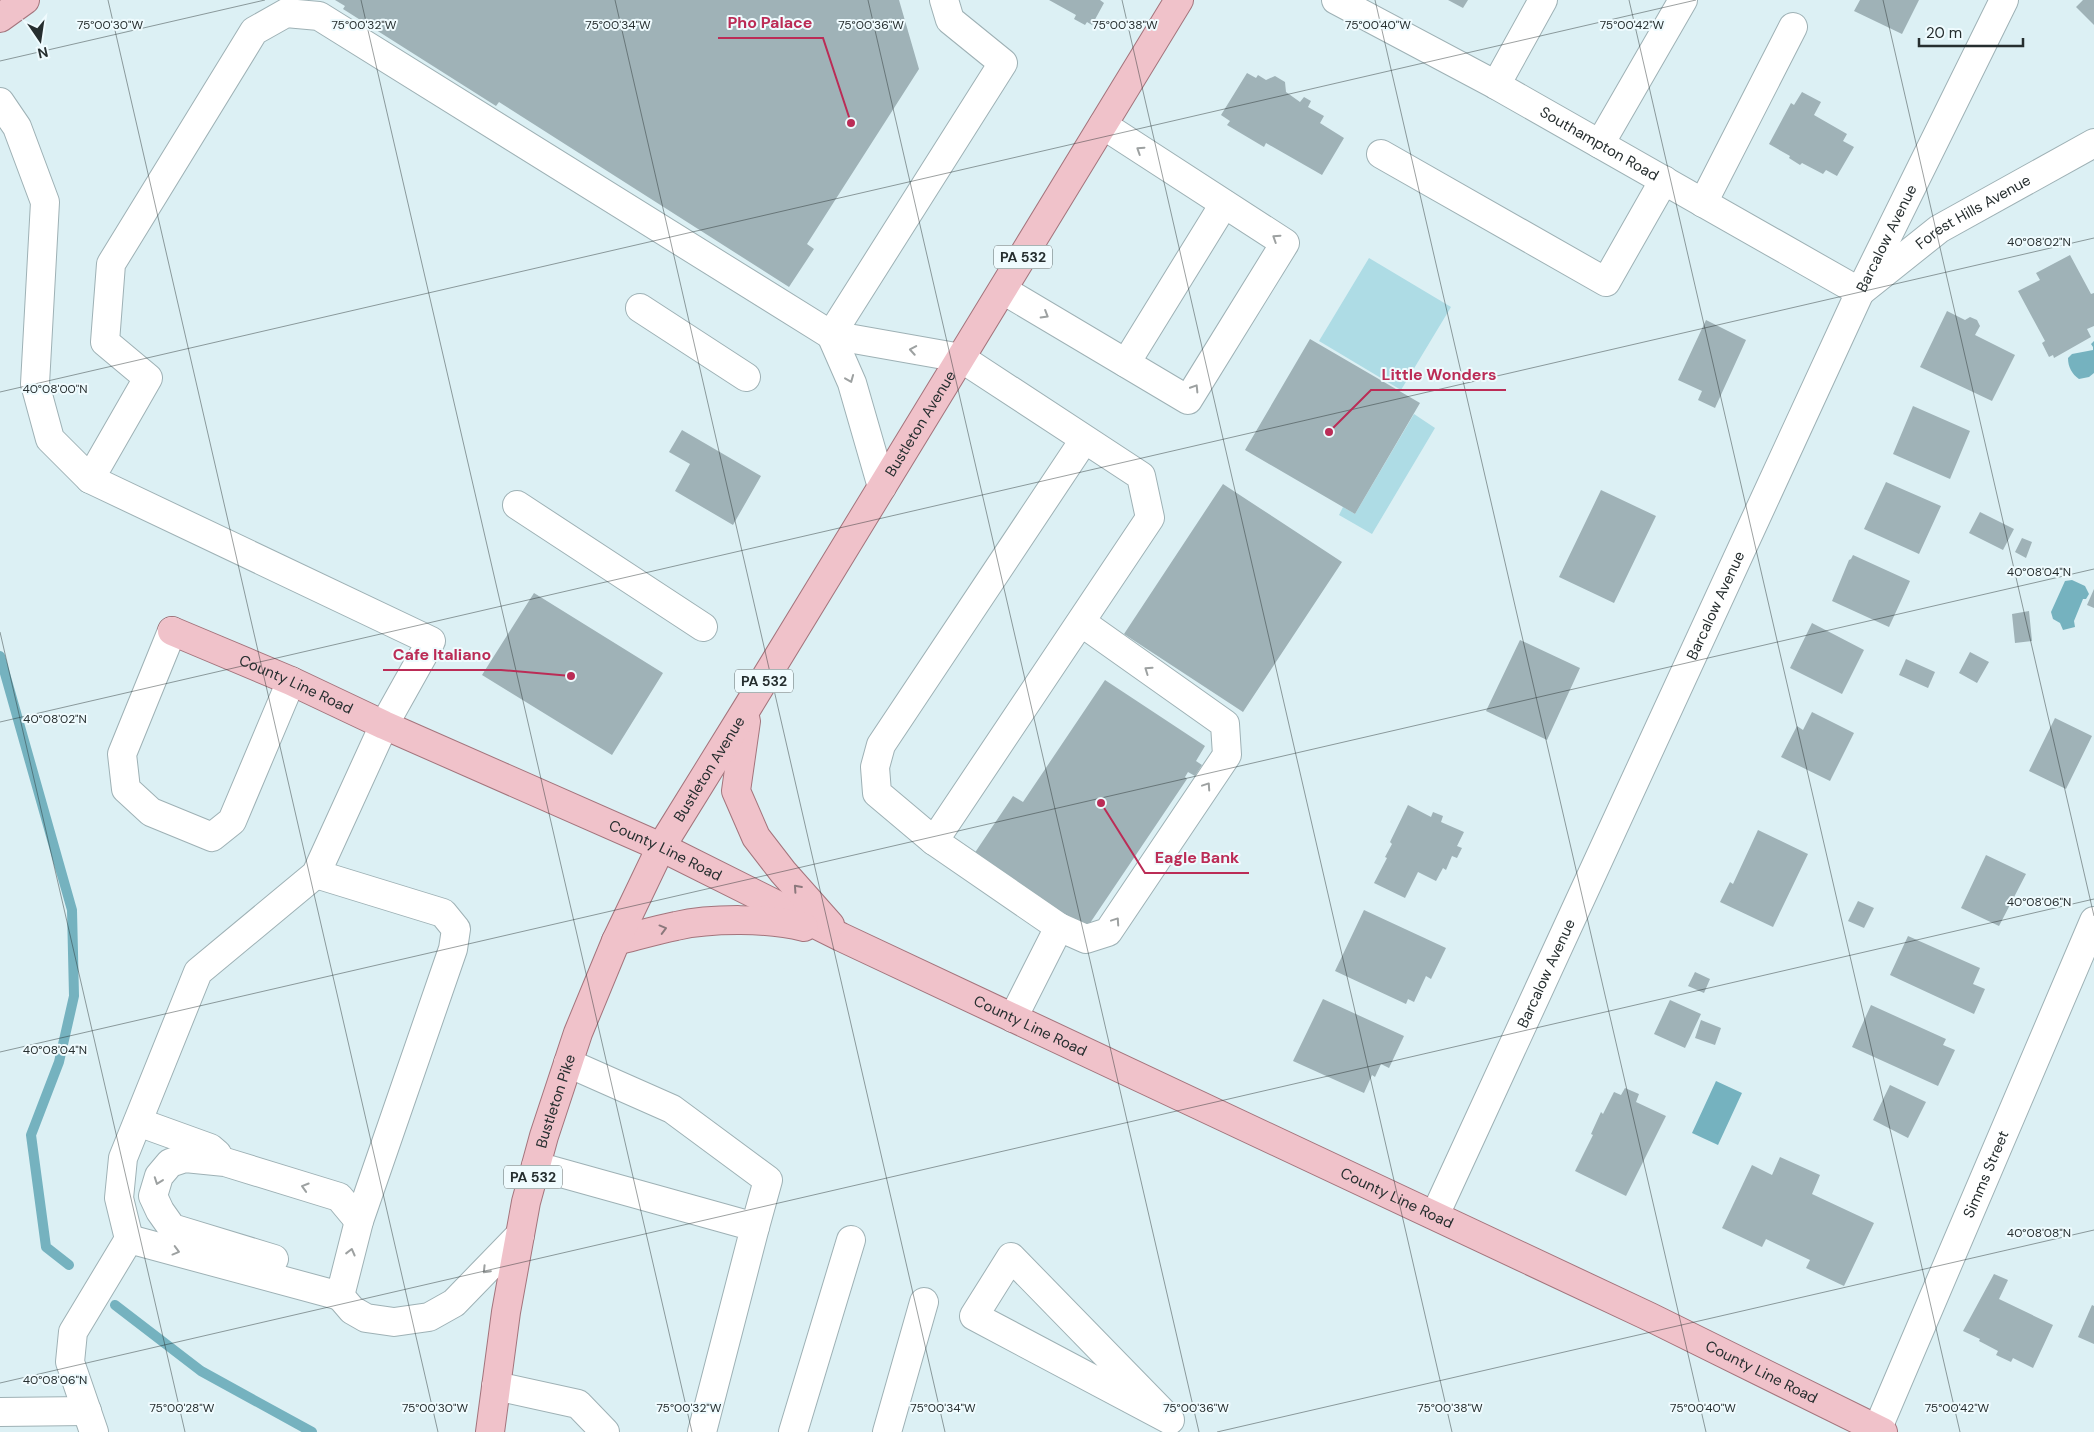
<svg xmlns="http://www.w3.org/2000/svg" width="2094" height="1432" viewBox="0 0 2094 1432" font-family="'DM Sans',sans-serif">
<style>
.green{fill:#aedce5}
.water{fill:#75b2bf}
.lines{fill:none;stroke-linecap:round;stroke-linejoin:round}
.stream{stroke:#75b2bf;stroke-width:10}
.building{fill:#9fb2b7}
.minor-casing{stroke:#9eb1b5;stroke-width:30}
.major-casing{stroke:#a3747c;stroke-width:30}
.minor{stroke:#fff;stroke-width:28}
.major{stroke:#f0c2ca;stroke-width:28}
.oneway{stroke:#9da1a1}
.oneway2{stroke:#8b787c}
.ticks{fill:none;stroke:#262e2f;stroke-width:1;stroke-opacity:0.45}
.labels{text-anchor:middle;dominant-baseline:central;stroke-width:4;stroke-linejoin:round;paint-order:stroke}
.shield{fill:#effbfe;stroke:#626c6d;stroke-width:1}
.shield-label{font-size:14px;font-weight:bold;fill:#262e2f}
.street-label{font-size:15px;fill:#262e2f;stroke:#effbfe}
.ticks-label{font-size:12px;text-anchor:middle;fill:#262e2f;stroke:#effbfe;stroke-width:4;stroke-linejoin:round;paint-order:stroke}
.leader{fill:none;stroke:#bb2c56;stroke-width:2}
.callout-dot{fill:#bb2c56;stroke:#effbfe;stroke-width:2}
.callout-label{font-size:16px;text-anchor:middle;font-weight:bold;fill:#bb2c56;stroke:#effbfe;stroke-width:4;stroke-linejoin:round;paint-order:stroke}
</style>
<rect width="100%" height="100%" fill="#dcf0f4"/>
<path class="green" d="M1369,258L1451,307L1401,390L1319,341Z
M1414,414L1435,428L1372,534L1339,515L1343,507L1355,514Z"/>
<path class="water" d="M2094,341V373L2089,377L2079,379C2072,374 2068,367 2068,358L2072,354L2093,350V347L2091,344Z
M2072,580L2085,586L2089,594L2086,599H2083L2074,621L2075,627L2063,630L2060,623L2053,619L2051,612L2065,581Z
M1716,1081L1742,1093L1718,1145L1692,1133Z"/>
<g class="lines">
<path class="stream" d="M0,656L72,910L74,996L59,1062L31,1135L46,1247L69,1265
M115,1305L201,1371L312,1432"/>
</g>
<path class="building" d="M335,0H899L919,69L807,244L814,249L789,287L499,102L496,106L343,9L345,6Z
M1049,0H1100L1104,3L1092,25L1087,22L1085,25L1074,19L1076,15Z
M1448,0H1468L1463,8Z
M1860,0H1919L1902,34L1854,11Z
M2083,0H2094V25L2076,7Z
M1247,73L1256,78L1258,75L1266,80L1275,76L1285,82L1286,92L1300,102L1304,97L1311,101L1308,107L1324,116L1320,123L1344,138L1322,175L1266,143L1264,147L1227,125L1230,121L1221,115Z
M1802,92L1821,102L1814,115L1847,134L1843,141L1854,147L1837,176L1826,170L1823,174L1802,163L1800,165L1789,158L1790,156L1769,144L1791,103L1794,105Z
M2070,255L2091,294L2094,293V326L2087,329L2091,337L2054,358L2053,355L2049,357L2042,343L2045,341L2018,291L2040,280L2036,273Z
M1947,311L1965,320L1970,317L1977,320L1980,326L1975,335L2015,355L1992,401L1920,367Z
M1706,320L1746,340L1715,408L1698,400L1702,391L1678,380Z
M1310,339L1420,403L1355,514L1245,450Z
M1913,406L1970,431L1950,479L1893,454Z
M682,430L761,476L733,525L675,491L690,464L669,452Z
M1886,482L1941,506L1919,554L1864,529Z
M1223,484L1342,562L1243,712L1124,634Z
M1601,490L1656,516L1614,603L1559,577Z
M1980,512L2014,529L2003,550L1969,533Z
M2022,538L2032,542L2026,558L2015,552Z
M1853,555L1910,581L1889,627L1832,601L1849,560L1851,559Z
M2094,589V608L2087,605Z
M534,593L663,673L612,755L482,675Z
M2029,611L2032,641L2015,643L2012,614Z
M1812,623L1864,650L1842,694L1790,668Z
M1520,640L1580,668L1547,740L1486,711Z
M1970,652L1989,662L1977,683L1959,673Z
M1906,659L1935,672L1928,688L1899,675Z
M1105,680L1205,746L1196,761L1202,765L1195,776L1188,772L1185,777L1187,779L1086,929L972,857L1013,796L1023,802Z
M1812,712L1854,733L1830,781L1781,757L1797,726L1803,730Z
M2055,718L2092,736L2066,789L2029,771Z
M1408,805L1431,817L1433,812L1443,816L1441,822L1464,832L1457,846L1462,848L1457,858L1452,856L1446,870L1443,868L1436,881L1418,872L1405,898L1374,883L1387,858L1385,857L1392,844L1390,842Z
M1758,830L1808,854L1773,927L1720,902L1730,882L1733,884Z
M1986,855L2026,874L1999,926L1961,908Z
M1858,901L1874,908L1864,928L1848,921Z
M1364,910L1446,948L1431,979L1426,976L1414,1002L1408,999L1406,1004L1335,971Z
M1908,936L1980,968L1973,984L1985,989L1974,1014L1890,975Z
M1695,972L1710,979L1704,993L1688,986Z
M1323,999L1404,1036L1389,1068L1381,1064L1375,1077L1372,1075L1364,1093L1293,1061Z
M1670,1000L1701,1014L1685,1048L1654,1034Z
M1871,1005L1946,1039L1943,1045L1955,1050L1938,1086L1852,1047Z
M1701,1020L1721,1028L1715,1045L1695,1038Z
M1890,1085L1926,1102L1908,1138L1873,1120Z
M1625,1088L1639,1094L1636,1102L1666,1116L1626,1196L1575,1171L1593,1135L1591,1134L1601,1112L1603,1114L1614,1092L1621,1095Z
M1780,1157L1820,1175L1812,1194L1874,1223L1844,1286L1806,1268L1810,1260L1766,1239L1762,1247L1722,1228L1752,1165L1772,1175Z
M1994,1274L2008,1280L1999,1299L2053,1325L2033,1368L2013,1358L2011,1362L1996,1355L1998,1351L1979,1341L1980,1339L1963,1331Z
M2092,1305L2094,1306V1344L2078,1337Z"/>
<g class="lines">
<defs>
<g id="minor">
<path id="s1" d="M1336,0L1496,85L1860,292L1939,229L2094,143"/>
<path d="M1496,85L1543,0"/>
<path d="M0,102L17,127L45,202L35,384L50,439L90,479"/>
<path d="M1600,144L1683,0"/>
<path d="M1381,154L1606,282L1664,180"/>
<path d="M1703,203L1793,27"/>
<path d="M1003,290L1188,400L1285,243L1103,125"/>
<path d="M640,308L746,377"/>
<path d="M831,335L961,358L1141,476L1150,518L934,841L1059,927L1086,939L1108,932L1227,755L1225,724L1081,622"/>
<path d="M831,335L852,383L882,487"/>
<path d="M1126,363L1224,204"/>
<path d="M517,505L703,627"/>
<path d="M172,631L122,754L126,789L151,812L212,837L232,821L291,681"/>
<path d="M934,841L877,793L875,767L881,745L1084,440"/>
<path d="M1013,1018L1059,927"/>
<path d="M568,1063L672,1109L768,1180L755,1227"/>
<path d="M138,1122L210,1148L217,1154"/>
<path d="M536,1166L755,1227L702,1432"/>
<path id="s2" d="M1435,1215L1860,292L2004,0"/>
<path d="M129,1239L340,1296L359,1221L453,949L456,929L443,913L316,874"/>
<path d="M1011,1257L1170,1420L974,1316Z"/>
<path d="M274,1259L172,1228L160,1211L153,1196L159,1176L170,1163L185,1158L225,1162L339,1197L359,1221"/>
<path d="M340,1296L352,1310L366,1318L394,1322L429,1317L454,1303L520,1235"/>
<path d="M496,1386L578,1404L605,1432"/>
<path d="M0,1412L87,1411"/>
<path id="s3" d="M1877,1430L2094,921"/>
<path d="M94,1432L70,1362L73,1332L129,1239L119,1198L123,1158L198,972L316,874L384,725L431,641L90,479L148,378L105,342L111,264L254,31L286,13L319,16L831,335L1003,63L950,20L944,0"/>
<path d="M793,1432L851,1240"/>
<path d="M887,1432L924,1302"/>
</g>
<g id="major">
<path d="M0,18L25,0"/>
<path id="s4" d="M172,631L291,681L384,725L661,847L841,937L1650,1317L1883,1432"/>
<path d="M746,721L736,791L756,837L783,872L830,925"/>
<path d="M616,941C636,936 656,930 676,926C711,918 770,918 804,927"/>
<path id="s5" d="M490,1432L506,1312L526,1202L544,1136L578,1033L616,941L661,847L747,708L1179,0"/>
</g>
</defs>
<use href="#minor" class="minor-casing"/>
<use href="#major" class="major-casing"/>
<use href="#minor" class="minor"/>
<use href="#major" class="major"/>
</g>
<defs><path id="oneway-chevron" d="M-2-3.5L2.5 0L-2 3.5" fill="none" stroke-width="1.6" stroke-linecap="round" stroke-linejoin="round" transform="scale(1.25)"/></defs>
<g class="oneway">
<use href="#oneway-chevron" transform="translate(1140 150) rotate(-147)"/>
<use href="#oneway-chevron" transform="translate(1276 238) rotate(-147)"/>
<use href="#oneway-chevron" transform="translate(1045 315) rotate(31)"/>
<use href="#oneway-chevron" transform="translate(913 350) rotate(-170)"/>
<use href="#oneway-chevron" transform="translate(850 379) rotate(68)"/>
<use href="#oneway-chevron" transform="translate(1195 388) rotate(-58)"/>
<use href="#oneway-chevron" transform="translate(1148 670) rotate(-145)"/>
<use href="#oneway-chevron" transform="translate(1207 786) rotate(-56)"/>
<use href="#oneway-chevron" transform="translate(1116 921) rotate(-56)"/>
<use href="#oneway-chevron" transform="translate(158 1181) rotate(110)"/>
<use href="#oneway-chevron" transform="translate(305 1187) rotate(-163)"/>
<use href="#oneway-chevron" transform="translate(176 1251) rotate(15)"/>
<use href="#oneway-chevron" transform="translate(351 1252) rotate(-76)"/>
<use href="#oneway-chevron" transform="translate(486 1270) rotate(134)"/>
</g>
<g class="oneway2">
<use href="#oneway-chevron" transform="translate(797 888) rotate(-132)"/>
<use href="#oneway-chevron" transform="translate(663 929) rotate(-15)"/>
</g>
<path class="ticks" d="M108,0L438,1432M361,0L692,1432M615,0L945,1432M868,0L1199,1432M1122,0L1452,1432M1375,0L1706,1432M1629,0L1960,1432M1883,0L2094,916M0,61L265,0M0,392L1696,0M0,632L185,1432M0,722L2094,238M0,1052L2094,569M0,1383L2094,899M1217,1432L2094,1230"/>
<g class="labels">
<g class="shield">
<rect x="994" y="245.5" width="58" height="23" rx="4"/>
<rect x="735" y="669.5" width="58" height="23" rx="4"/>
<rect x="504" y="1165.5" width="58" height="23" rx="4"/>
</g>
<g class="shield-label">
<text x="1023" y="257">PA 532</text>
<text x="764" y="681">PA 532</text>
<text x="533" y="1177">PA 532</text>
</g>
<g class="street-label">
<text stroke="none"><textPath href="#s1" startOffset="300">Southampton Road</textPath></text>
<text stroke="none"><textPath href="#s1" startOffset="739">Forest Hills Avenue</textPath></text>
<text stroke="none"><textPath href="#s2" startOffset="1076">Barcalow Avenue</textPath></text>
<text stroke="none"><textPath href="#s5" startOffset="1110">Bustleton Avenue</textPath></text>
<text stroke="none"><textPath href="#s2" startOffset="671">Barcalow Avenue</textPath></text>
<text stroke="none"><textPath href="#s4" startOffset="135">County Line Road</textPath></text>
<text stroke="none"><textPath href="#s5" startOffset="705">Bustleton Avenue</textPath></text>
<text stroke="none"><textPath href="#s4" startOffset="540">County Line Road</textPath></text>
<text stroke="none"><textPath href="#s2" startOffset="266">Barcalow Avenue</textPath></text>
<text stroke="none"><textPath href="#s4" startOffset="945">County Line Road</textPath></text>
<text stroke="none"><textPath href="#s5" startOffset="338">Bustleton Pike</textPath></text>
<text stroke="none"><textPath href="#s3" startOffset="278">Simms Street</textPath></text>
<text stroke="none"><textPath href="#s4" startOffset="1350">County Line Road</textPath></text>
<text stroke="none"><textPath href="#s4" startOffset="1754">County Line Road</textPath></text>
</g>
</g>
<g class="ticks-label">
<text x="110" y="29">75°00'30"W</text>
<text x="364" y="29">75°00'32"W</text>
<text x="618" y="29">75°00'34"W</text>
<text x="871" y="29">75°00'36"W</text>
<text x="1125" y="29">75°00'38"W</text>
<text x="1378" y="29">75°00'40"W</text>
<text x="1632" y="29">75°00'42"W</text>
<text x="2039" y="246">40°08'02"N</text>
<text x="55" y="393">40°08'00"N</text>
<text x="2039" y="576">40°08'04"N</text>
<text x="55" y="723">40°08'02"N</text>
<text x="2039" y="906">40°08'06"N</text>
<text x="55" y="1054">40°08'04"N</text>
<text x="2039" y="1237">40°08'08"N</text>
<text x="55" y="1384">40°08'06"N</text>
<text x="182" y="1412">75°00'28"W</text>
<text x="435" y="1412">75°00'30"W</text>
<text x="689" y="1412">75°00'32"W</text>
<text x="943" y="1412">75°00'34"W</text>
<text x="1196" y="1412">75°00'36"W</text>
<text x="1450" y="1412">75°00'38"W</text>
<text x="1703" y="1412">75°00'40"W</text>
<text x="1957" y="1412">75°00'42"W</text>
</g>
<path class="leader" d="M851 123L823 38H718M1329 432L1371 390H1506M571 676L501 670H383M1101 803L1145 873H1249"/>
<g class="callout-dot">
<circle cx="851" cy="123" r="5"/>
<circle cx="1329" cy="432" r="5"/>
<circle cx="571" cy="676" r="5"/>
<circle cx="1101" cy="803" r="5"/>
</g>
<g class="callout-label">
<text x="770" y="28">Pho Palace</text>
<text x="1439" y="380">Little Wonders</text>
<text x="442" y="660">Cafe Italiano</text>
<text x="1197" y="863">Eagle Bank</text>
</g>
<g transform="translate(40 40) rotate(167)" stroke="#effbfe" stroke-width="4" paint-order="stroke">
<path d="M0-4L9 19L0 12L-9 19Z" fill="#262e2f"/>
<text y="-8" font-size="14" font-weight="bold" text-anchor="middle" fill="#262e2f">N</text>
</g>
<path d="M1919 38v8h104v-8" fill="none" stroke="#262e2f" stroke-width="2.5"/>
<text x="1926" y="38" font-size="15" fill="#262e2f" stroke="#effbfe" stroke-width="4" paint-order="stroke">20 m</text>
</svg>
